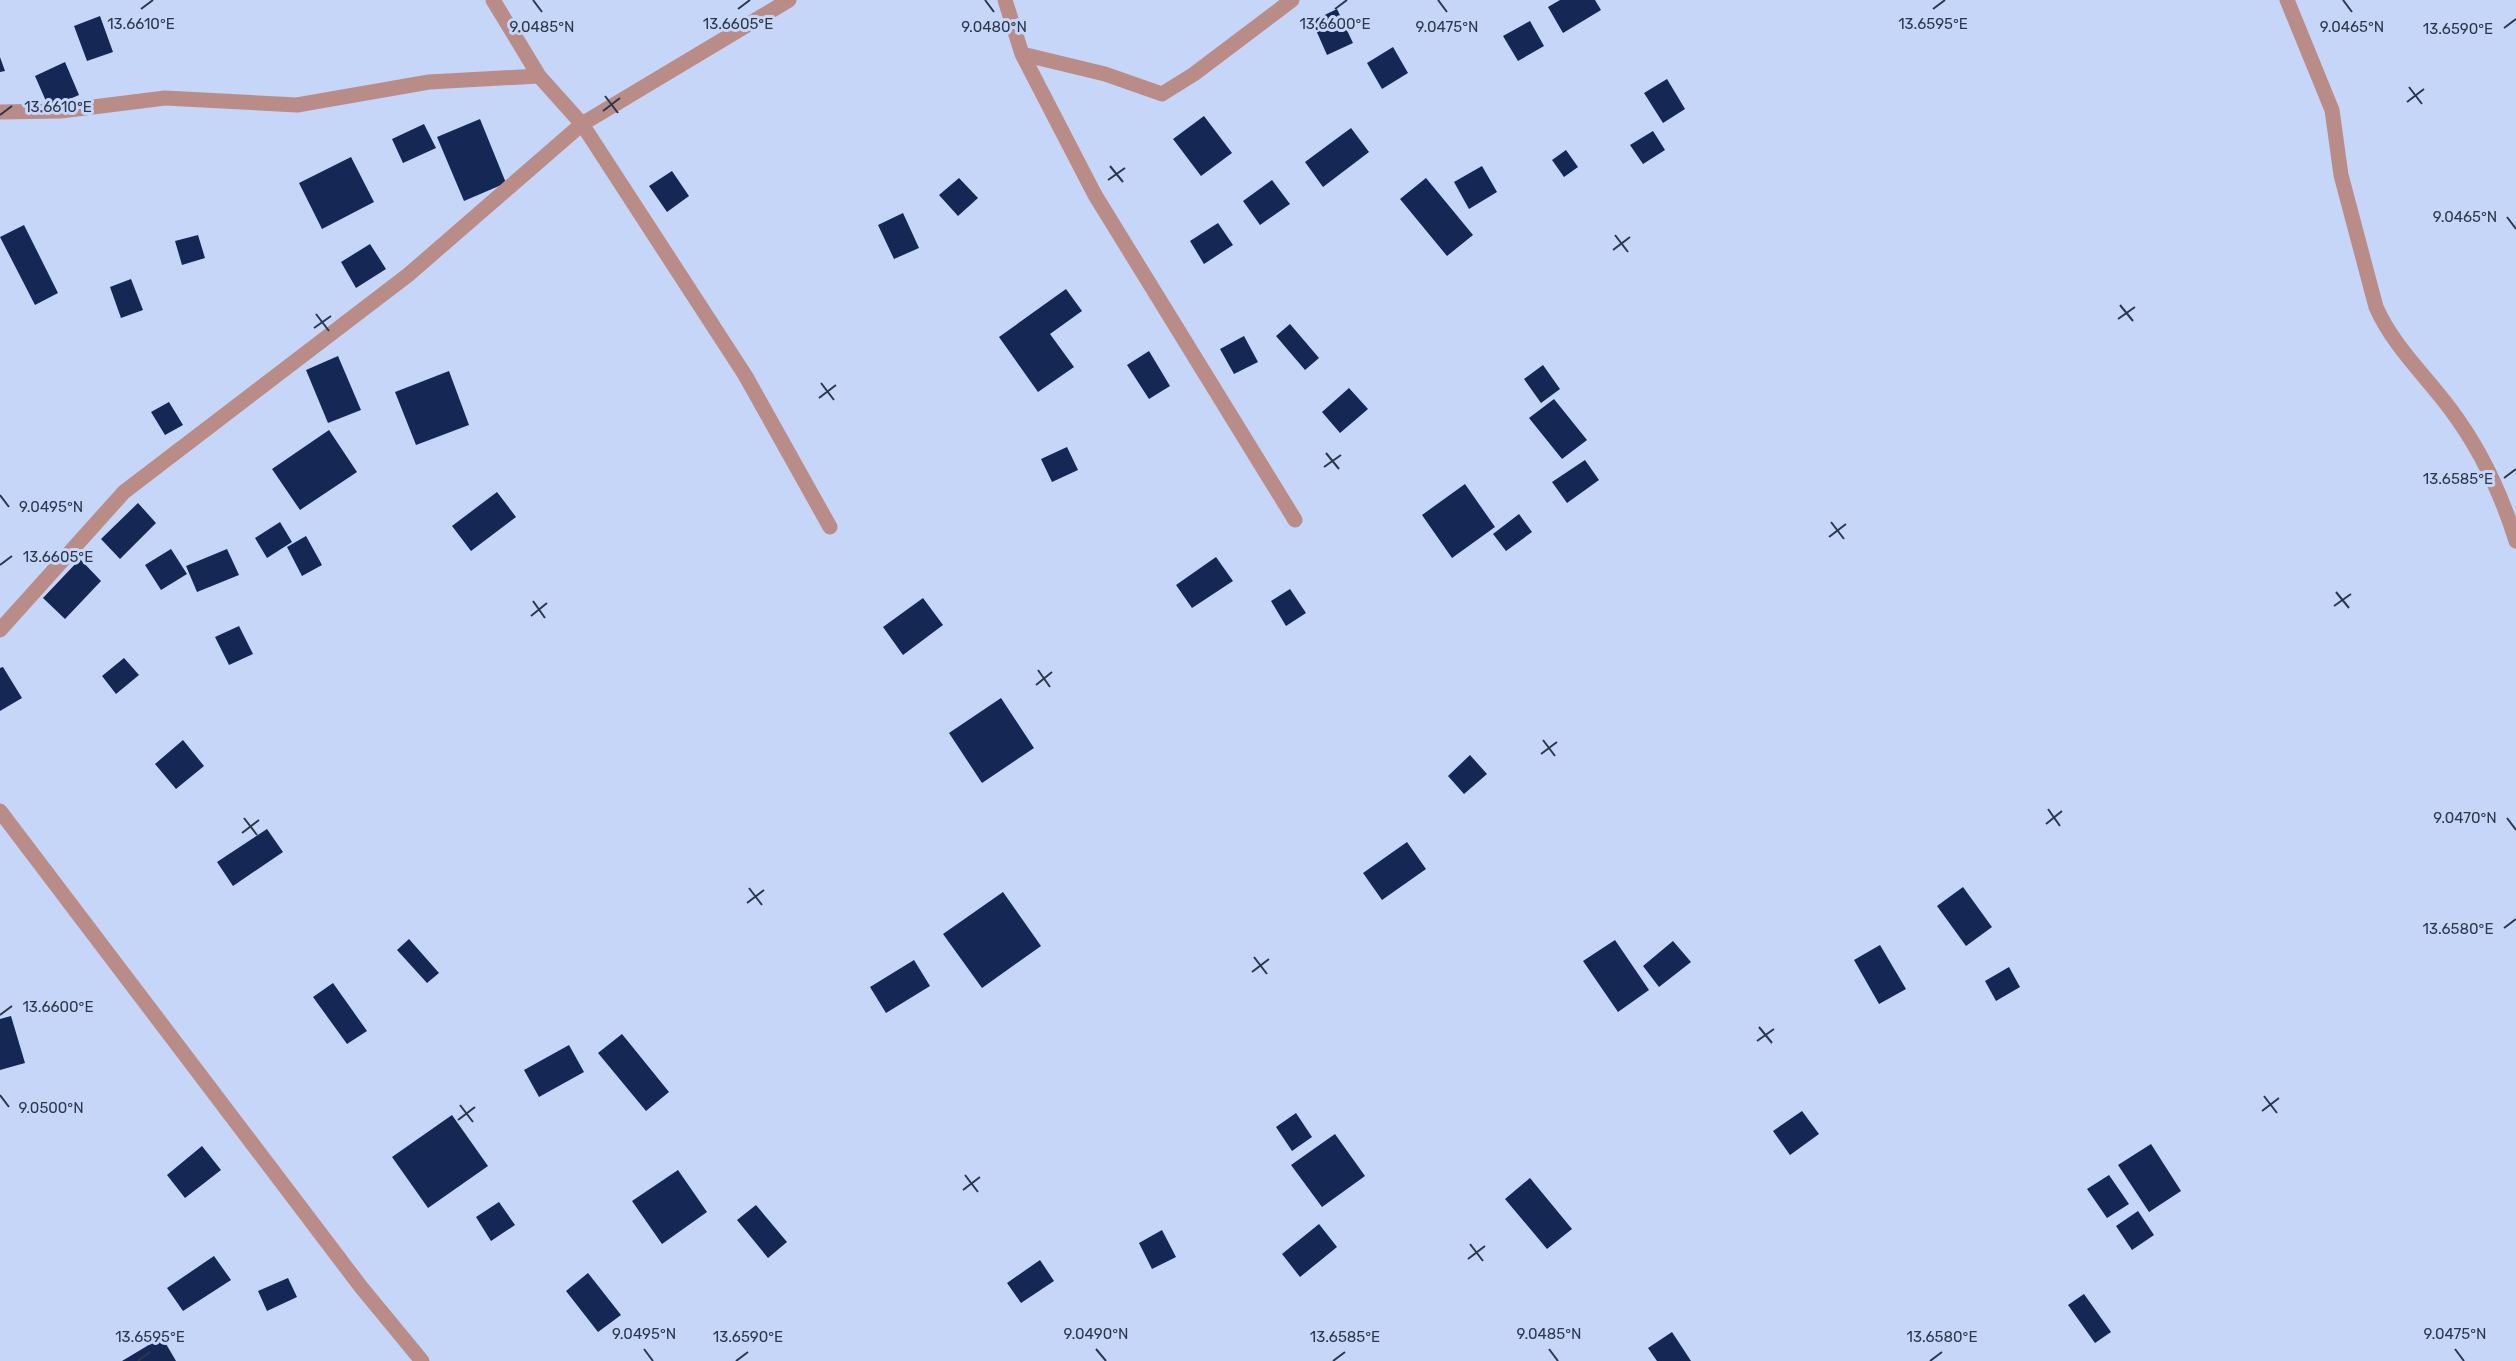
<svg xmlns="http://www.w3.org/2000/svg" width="2516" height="1361" viewBox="0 0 2516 1361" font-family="Rubik,sans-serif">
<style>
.building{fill:#152855}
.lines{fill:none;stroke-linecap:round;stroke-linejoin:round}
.minor{stroke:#ba8c88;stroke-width:15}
.ticks{fill:none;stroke:#2c374e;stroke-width:2}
.ticks-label{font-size:15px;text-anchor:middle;fill:#2c374e;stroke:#c5d6f9;stroke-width:6;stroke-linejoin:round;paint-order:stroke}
</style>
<rect width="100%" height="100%" fill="#c5d6f9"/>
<path class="building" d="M1560,0H1595L1601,10L1563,33L1548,7Z
M1337,9L1353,43L1327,55L1312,21Z
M100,16L113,52L87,61L74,26Z
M1530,21L1544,46L1518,61L1503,36Z
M1393,47L1408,73L1382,89L1367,63Z
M0,57L5,71L0,72Z
M65,62L79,95L49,108L35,76Z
M1667,79L1685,109L1663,123L1644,93Z
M1204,116L1232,153L1201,176L1173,139Z
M480,119L506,183L464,201L437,137Z
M424,124L436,148L403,163L392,139Z
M1351,128L1369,152L1323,187L1305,162Z
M1653,131L1665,150L1643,164L1630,145Z
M1566,150L1578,167L1564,177L1552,160Z
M351,157L374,202L322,229L299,183Z
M1482,166L1497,192L1469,209L1454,182Z
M672,171L689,196L667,212L649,186Z
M959,178L978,198L958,216L939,195Z
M1426,178L1473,235L1447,256L1400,199Z
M1272,180L1290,204L1260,225L1243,201Z
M903,213L919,248L894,259L878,225Z
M1218,223L1233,245L1204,264L1190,241Z
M24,225L58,293L35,305L0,237Z
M198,235L205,258L182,265L175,241Z
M370,244L386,269L356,288L341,262Z
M131,279L143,310L121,318L110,287Z
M1066,289L1082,311L1050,334L1074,367L1038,392L999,337Z
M1290,324L1319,358L1305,370L1276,336Z
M1244,336L1258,362L1234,374L1220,349Z
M1149,351L1170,386L1149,399L1127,365Z
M338,356L361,410L328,423L306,370Z
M1543,365L1560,389L1541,403L1524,379Z
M449,371L469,425L416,445L395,392Z
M1349,388L1368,409L1340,433L1322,412Z
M1554,399L1587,440L1562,459L1529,418Z
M169,402L183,425L165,435L151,412Z
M329,430L357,472L300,510L272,469Z
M1067,447L1078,470L1052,482L1041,459Z
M1585,460L1599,480L1567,503L1552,482Z
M1465,484L1495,527L1452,558L1422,515Z
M497,492L516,517L471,551L452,526Z
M138,503L156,523L120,559L101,539Z
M1519,514L1532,532L1506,551L1493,534Z
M280,522L292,542L267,558L255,538Z
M306,536L322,565L302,576L287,547Z
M171,549L187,574L161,590L145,565Z
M227,549L239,575L197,592L186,566Z
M1216,557L1233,581L1192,608L1176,585Z
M80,559L101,581L65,619L43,598Z
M1290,589L1306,613L1286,626L1271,601Z
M923,598L943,625L903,655L883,627Z
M239,626L253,654L229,665L215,637Z
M124,658L139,675L116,694L102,676Z
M3,667L22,698L0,711V668Z
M1001,698L1034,748L982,783L949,733Z
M183,740L204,766L176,789L155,764Z
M1470,755L1487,774L1464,794L1448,776Z
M267,829L283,852L233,886L217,862Z
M1407,842L1426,869L1382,900L1363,873Z
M1963,887L1992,927L1966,946L1937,906Z
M1003,892L1041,946L982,988L943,934Z
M409,939L439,973L427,983L397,950Z
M1615,940L1649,990L1618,1012L1583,961Z
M1673,941L1691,962L1659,987L1643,966Z
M1880,945L1906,989L1879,1004L1854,960Z
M914,960L930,986L886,1013L870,987Z
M2009,967L2020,987L1996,1001L1985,981Z
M333,983L367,1031L347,1044L313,997Z
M11,1016L25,1063L0,1070V1019Z
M622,1034L669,1092L646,1111L598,1053Z
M569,1045L584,1072L539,1097L524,1070Z
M1802,1111L1819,1134L1790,1155L1773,1131Z
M1296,1113L1312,1137L1292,1151L1276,1127Z
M452,1115L488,1166L428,1208L392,1157Z
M1335,1134L1365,1176L1322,1207L1291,1165Z
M2151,1144L2181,1191L2149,1212L2118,1165Z
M202,1146L221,1170L185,1198L167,1175Z
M678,1170L707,1212L662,1244L632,1201Z
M2109,1175L2129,1204L2107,1218L2087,1189Z
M1530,1178L1572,1229L1547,1249L1505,1199Z
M499,1202L515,1225L491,1241L476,1217Z
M756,1205L787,1242L768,1258L737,1220Z
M2138,1211L2154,1235L2132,1250L2116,1226Z
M1319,1224L1337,1247L1300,1277L1282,1254Z
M1162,1230L1176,1257L1152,1269L1139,1243Z
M214,1256L231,1280L183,1311L167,1288Z
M1040,1260L1054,1281L1021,1303L1007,1283Z
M588,1273L621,1315L598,1332L566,1291Z
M288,1278L297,1297L267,1311L258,1291Z
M2084,1294L2111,1332L2095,1343L2068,1305Z
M1672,1332L1691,1361H1657L1648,1348Z
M162,1337L176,1361H122Z"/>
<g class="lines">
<path class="minor" d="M493,0L539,76
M1005,0L1022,54L1095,195L1295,520
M2287,0L2332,110L2341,175L2376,307C2393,346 2426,376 2451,410C2481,450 2501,493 2516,541
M1022,54L1105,74L1162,94L1194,74L1292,0
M0,112L61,111L165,98L297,105L429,82L539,76L582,124L745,375L830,527
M0,630L124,492L408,275L582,124L789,0
M0,811L361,1287L422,1361"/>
</g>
<path class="ticks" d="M533,0L542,12M985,0L994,12M1438,0L1447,12M2343,0L2352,12M141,9L153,0M738,9L750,0M1335,9L1347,0M1933,9L1945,0M2504,28L2516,19M2409,87L2422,104M605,96L618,113M2407,102L2424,89M603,111L620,98M0,115L12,106M1110,166L1123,182M1108,180L1125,168M2507,217L2516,229M1615,235L1628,252M1613,250L1630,237M2120,305L2133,321M316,314L329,331M2118,319L2135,307M314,328L331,316M821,383L834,400M819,398L836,385M1326,453L1339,469M1324,467L1341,455M2504,478L2516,469M0,495L9,507M1831,522L1844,539M1829,537L1846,524M0,565L12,556M2336,592L2349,608M533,601L545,618M2334,606L2351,594M531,616L547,603M1038,670L1050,687M1036,685L1052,672M1543,740L1555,756M1541,754L1557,742M2048,809L2060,826M244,818L257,835M2507,818L2516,830M2046,824L2062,811M242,833L259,820M749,888L762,905M747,903L764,890M2504,928L2516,919M1254,957L1267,974M1252,972L1269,959M0,1015L12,1006M1759,1027L1772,1043M1757,1041L1774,1029M0,1095L9,1107M2264,1096L2277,1113M460,1105L473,1122M2262,1111L2279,1098M458,1120L475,1107M965,1175L978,1192M963,1190L980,1177M1470,1244L1483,1261M1468,1259L1485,1246M644,1349L653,1361M1096,1349L1106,1361M1549,1349L1558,1361M2455,1349L2464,1361M138,1361L150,1352M736,1361L748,1352M1333,1361L1345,1352M1930,1361L1942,1352"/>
<g class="ticks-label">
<text x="1335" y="29">13.6600°E</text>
<text x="141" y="29">13.6610°E</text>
<text x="738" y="29">13.6605°E</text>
<text x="1933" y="29">13.6595°E</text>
<text x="542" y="32">9.0485°N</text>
<text x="994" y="32">9.0480°N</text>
<text x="1447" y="32">9.0475°N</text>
<text x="2352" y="32">9.0465°N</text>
<text x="2458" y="34">13.6590°E</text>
<text x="58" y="112">13.6610°E</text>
<text x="2465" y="222">9.0465°N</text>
<text x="2458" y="484">13.6585°E</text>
<text x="51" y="512">9.0495°N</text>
<text x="58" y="562">13.6605°E</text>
<text x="2465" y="823">9.0470°N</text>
<text x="2458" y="934">13.6580°E</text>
<text x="58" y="1012">13.6600°E</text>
<text x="51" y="1113">9.0500°N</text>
<text x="644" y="1339">9.0495°N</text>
<text x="1096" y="1339">9.0490°N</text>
<text x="1549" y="1339">9.0485°N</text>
<text x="2455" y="1339">9.0475°N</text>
<text x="150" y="1342">13.6595°E</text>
<text x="748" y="1342">13.6590°E</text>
<text x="1345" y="1342">13.6585°E</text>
<text x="1942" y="1342">13.6580°E</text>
</g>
</svg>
